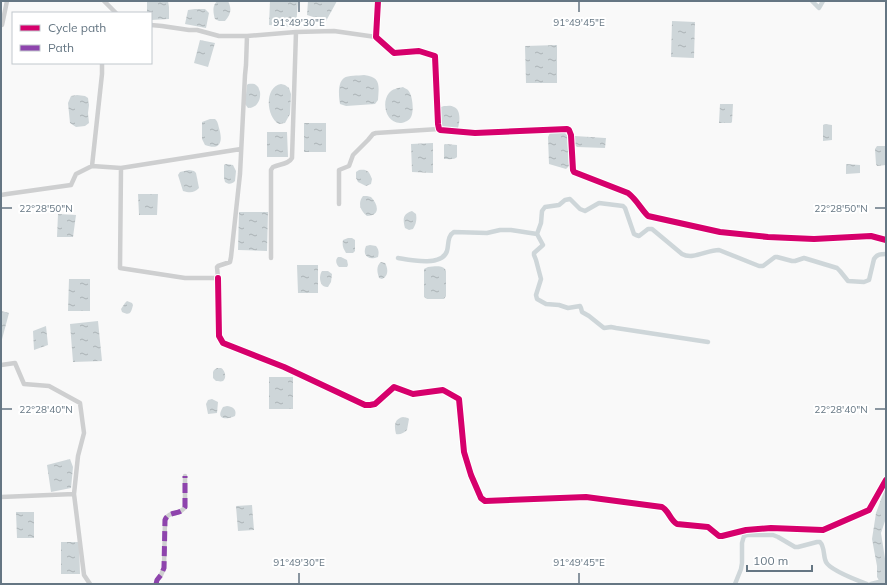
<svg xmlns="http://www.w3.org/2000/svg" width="887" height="585" viewBox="0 0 887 585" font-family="Mulish,sans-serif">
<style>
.water{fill:url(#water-ripples)}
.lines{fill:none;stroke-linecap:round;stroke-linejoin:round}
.canal{stroke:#ced6d9;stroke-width:4.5}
.minor{stroke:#cecfd0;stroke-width:4.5}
.quiet{stroke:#8e44ad;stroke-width:5;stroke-dasharray:10 5;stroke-linecap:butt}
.cycleway-casing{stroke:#fff;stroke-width:8}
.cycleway{stroke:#d6006c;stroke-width:6}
.ticks{fill:none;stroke:#657683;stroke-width:1.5}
.ticks-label{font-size:10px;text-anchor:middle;fill:#657683;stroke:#fff;stroke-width:4;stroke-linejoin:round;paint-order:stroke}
</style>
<defs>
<pattern id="water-ripples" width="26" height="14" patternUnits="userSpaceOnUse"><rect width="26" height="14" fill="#ced6d9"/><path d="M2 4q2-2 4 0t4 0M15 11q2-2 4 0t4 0" fill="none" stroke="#abb2b5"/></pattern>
</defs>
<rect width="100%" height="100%" fill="#f9f9f9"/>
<path class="water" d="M147,1H168L169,7V19L151,20V13H147Z
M218,1H228C232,9 231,14 225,21H219L215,19C213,13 212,4 218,1Z
M270,1H298L296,27L269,25Z
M308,1H337L326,21L307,15Z
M195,9H205L209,13L206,28L185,24L188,10Z
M672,21L695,22L694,58L671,57Z
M200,40L215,43L208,67L194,63Z
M557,45V83H526L525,46Z
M364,75C381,77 379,85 378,100L375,104L346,106L340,104C339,98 337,83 344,78C348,75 358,76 364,75Z
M248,84C251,84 255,83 257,86C259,87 259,90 260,92C261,100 257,108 248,108L245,104L247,85Z
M281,84L285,85L289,88L291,94L290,114L285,123L279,124C266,117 264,87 281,84Z
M403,87C404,88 407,89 408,90C413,95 414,112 411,117C409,121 403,123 400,123C386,123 381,103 389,93C392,89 398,88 403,87Z
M77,95L85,96L88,98L89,105L88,113L89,123L85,126L76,127L70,123L68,103L71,96Z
M720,104H733L732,122L731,123H719Z
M444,106C447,106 451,105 454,107C461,110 460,121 458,128C453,130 448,130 442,127C441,120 438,114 441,107Z
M210,119H215C218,122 218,124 219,128C223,141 221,151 205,145L202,139V122Z
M304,123H326V152H304Z
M825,124L832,125V140L823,141V125Z
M267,132H287L288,157H267Z
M550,133H565L567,135L569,166L566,169L549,164L548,137Z
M575,136L605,138H606L605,148L577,147L575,145Z
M433,143V173L412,172L411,144Z
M445,144L457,145V157C455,160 448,159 444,159V145Z
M877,146H886V165L877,166L876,164L875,149Z
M226,164L233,165L236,171L235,181C232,184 229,185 225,182L224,178V165Z
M846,164L860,165V173L846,174Z
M189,170L194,171L196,173L199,188C194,193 190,193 183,191L178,175L180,172Z
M359,170C367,169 369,171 372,179L371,184L366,186L358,182L356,178V172Z
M138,194H158L157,215H139Z
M363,196H367L371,197C378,204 381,216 367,216C361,211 357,204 363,196Z
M412,211L416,214C417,220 416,224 413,229L409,230L405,228C403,220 402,214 412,211Z
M239,212H268L267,251L238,250Z
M58,214L76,215L73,237H57Z
M348,238H352L355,240V251L353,253H346C343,248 342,246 343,240Z
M370,245L376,246C379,250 379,252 378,257C368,261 362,255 366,246Z
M338,257H341L347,260L348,265L347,267H339C336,264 335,260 338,257Z
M381,262L385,263C388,268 389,276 382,279L379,278C377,272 376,266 381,262Z
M297,265H318V293H298Z
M428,267C434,267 443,264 446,271V296L444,299H427L424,297V269Z
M322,271H328L332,274L331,282L328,287C320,288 318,277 322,271Z
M69,279H90V311H68Z
M127,301L132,303L133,305C131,313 130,316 122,312L121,309L125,303Z
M1,311L9,313L1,343Z
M98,321L102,361L73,362L70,324Z
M46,326L48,345L34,350L33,331Z
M217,368C218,368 220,368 221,368C225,370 227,378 223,381C221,382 217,381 216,381L213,378V372L214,370Z
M269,377H293V409H269Z
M212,399L218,402L217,413L208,414L206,404L208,400Z
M227,406C233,407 237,409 235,416C226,420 215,420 223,407Z
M403,417L408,418L409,419L407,430C404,433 400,435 396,434C394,426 394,419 403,417Z
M70,459L73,467L71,488L51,492L47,465Z
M886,486V518L881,533L886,565V584H881L877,577V566L872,539L876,513Z
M252,505L254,530L238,531L236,506Z
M16,512H34V538H17Z
M61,542H79L80,574H61Z"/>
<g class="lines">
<path class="canal" d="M812,1L819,8L823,1
M537,234L543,245L534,253V255L536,260L541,279L536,295L537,299L546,304L559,305L568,308L580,306L581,308L582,312L589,316L604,328L611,327L616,328L708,342
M398,258C410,260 442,267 447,251C449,244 447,236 454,232L487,233L500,230H511L537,234L541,223L542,211L545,207L559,205L565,200L570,199L580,209L585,211L599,203L623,206L625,208L634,234L636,235L639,236L648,229H652L682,254C693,260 707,250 719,250L759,266H763L775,257H777L792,261H795L804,258L837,268L840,271L848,281L864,282L869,280L874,259C877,254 881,254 886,254
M735,584L741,569L742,563V543L744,536L747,535H773L778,537L795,547H798L817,542H820C825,547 823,556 826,562C830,570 859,581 867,584
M871,584L883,581"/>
<path class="minor" d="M104,1L116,13
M378,1L376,37L394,53L419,51L435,56L438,124L439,129L440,130L475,133L567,129L569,130L571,135L573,170L574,172L628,193C637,200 641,209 648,216L720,232L768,237L814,239L871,236L886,240
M1,25H2L7,1
M151,25L162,26L189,30H197L219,36H247L296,32L334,31L376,37
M92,166L121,168L241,149
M121,168L120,268L185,278H218L217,267L218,266L230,262L231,257L240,174L245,75L246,65L247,36
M1,195L7,194L71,185L76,174L92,166L102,74V63
M339,204V170L349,166L353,155L368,140L373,134L376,133L439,129
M271,258V170L273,167C280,164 289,164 292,158L296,32
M218,278L219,336L223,343L284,367L365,405H370L375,404L394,387L413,394L443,390L459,399L464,452L471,475L481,498L485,501L586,497L662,507C669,511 670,520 677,524L708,527L719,536H722L746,530L771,528L823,530L869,510L886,480
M1,365L15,363L24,384L49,386L80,403L84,433L78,456L74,494L1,497
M74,494L84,575L90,584
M156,584L157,580L161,575L164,568L165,520C169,510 180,516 185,507V476"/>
<path class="quiet" d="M156,584L157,580L161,575L164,568L165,520C169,510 180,516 185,507V476"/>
<defs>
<path id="cycleway" d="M378,1L376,37L394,53L419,51L435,56L438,124L439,129L440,130L475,133L567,129L569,130L571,135L573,170L574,172L628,193C637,200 641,209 648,216L720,232L768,237L814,239L871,236L886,240
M218,278L219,336L223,343L284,367L365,405H370L375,404L394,387L413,394L443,390L459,399L464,452L471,475L481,498L485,501L586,497L662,507C669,511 670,520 677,524L708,527L719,536H722L746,530L771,528L823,530L869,510L886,480"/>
</defs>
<use href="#cycleway" class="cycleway-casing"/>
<use href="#cycleway" class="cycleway"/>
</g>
<path class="ticks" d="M299,2V12M579,2V12M2,208H12M875,208H885M2,409H12M875,409H885M299,573V583M579,573V583"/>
<g class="ticks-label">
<text x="299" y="26">91°49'30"E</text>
<text x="579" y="26">91°49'45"E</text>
<text x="46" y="212">22°28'50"N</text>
<text x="841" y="212">22°28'50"N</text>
<text x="46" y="413">22°28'40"N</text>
<text x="841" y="413">22°28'40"N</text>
<text x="299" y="566">91°49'30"E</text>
<text x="579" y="566">91°49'45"E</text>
</g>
<rect width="887" height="585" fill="none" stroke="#657683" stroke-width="4"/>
<rect x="12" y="12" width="140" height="52" fill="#ffffff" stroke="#c1c8cd"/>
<rect x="20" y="25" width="20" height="6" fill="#d6006c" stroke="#c1c8cd"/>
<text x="48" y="32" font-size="12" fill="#657683">Cycle path</text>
<rect x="20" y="45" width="20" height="6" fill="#8e44ad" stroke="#c1c8cd"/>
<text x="48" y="52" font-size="12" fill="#657683">Path</text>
<path d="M747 565v6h65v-6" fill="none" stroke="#657683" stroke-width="2"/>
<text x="753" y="565" font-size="12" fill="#657683" stroke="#ffffff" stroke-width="3" paint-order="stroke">100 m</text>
</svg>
